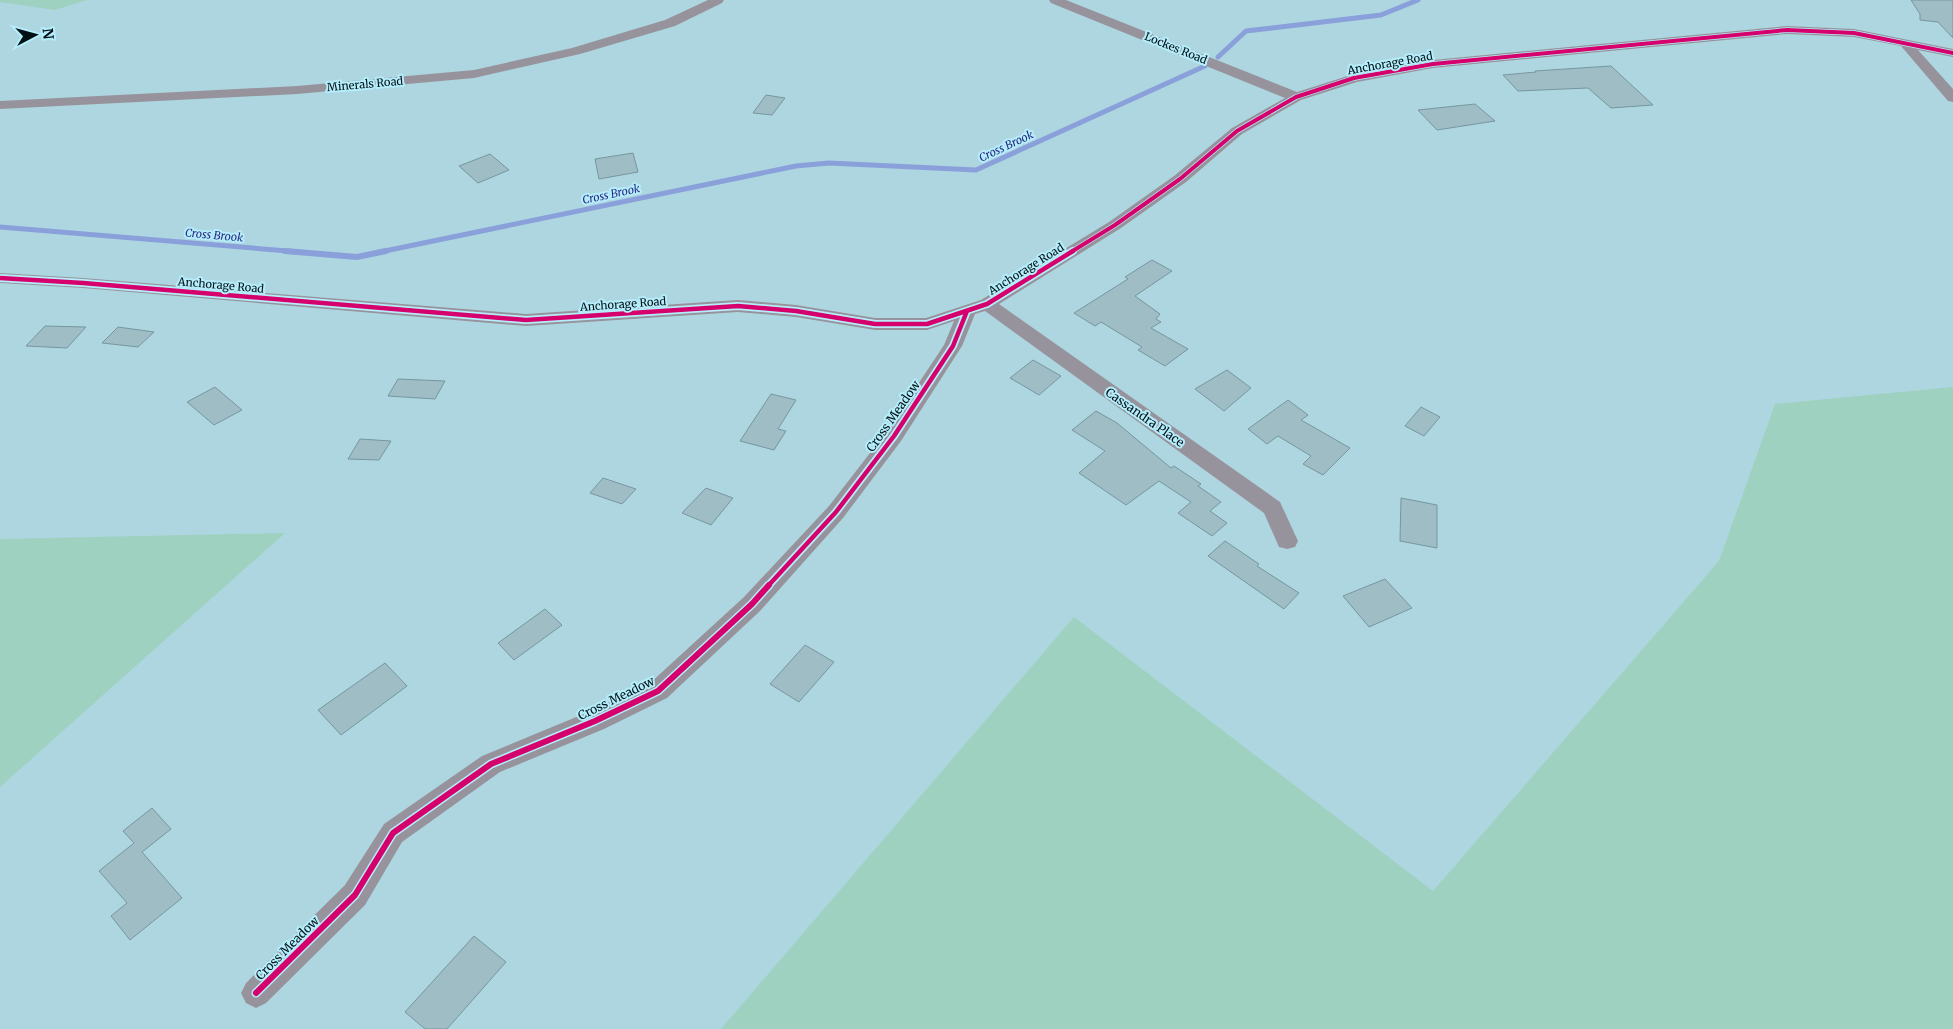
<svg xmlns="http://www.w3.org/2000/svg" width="1953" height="1029" viewBox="0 0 1953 1029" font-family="Merriweather,serif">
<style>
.green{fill:#9fd1c0}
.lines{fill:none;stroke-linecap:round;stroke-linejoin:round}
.stream-far1{stroke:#8aa0da;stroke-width:5}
.stream{stroke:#8aa0da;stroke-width:6}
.building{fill:#9ebdc5;stroke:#76979f}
.minor{fill:#97939c;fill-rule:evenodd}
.cycleway-far2-casing{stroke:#b5edfb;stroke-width:5.5}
.cycleway-far1-casing{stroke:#b5edfb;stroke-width:8}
.cycleway-casing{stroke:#b5edfb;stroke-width:9}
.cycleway-far2{stroke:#d6006c;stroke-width:4}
.cycleway-far1{stroke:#d6006c;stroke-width:4.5}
.cycleway{stroke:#d6006c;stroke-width:6}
.labels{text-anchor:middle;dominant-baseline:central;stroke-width:4;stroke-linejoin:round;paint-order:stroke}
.far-street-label{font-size:11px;fill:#001116;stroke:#b5edfb}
.far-water-label{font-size:11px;font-style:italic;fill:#272984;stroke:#b5edfb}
.street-label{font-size:12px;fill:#001116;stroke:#b5edfb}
</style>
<rect width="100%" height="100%" fill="#aed6e0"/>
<path class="green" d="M0,0H87L55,10L0,2Z
M1953,387V1029H721L1074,617L1433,891L1719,561L1775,404Z
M285,533L0,787V539Z"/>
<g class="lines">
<path class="stream-far1" d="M1218,57L1246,31L1381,15L1418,0
M0,227L300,252
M380,252L796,166L829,163L976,170L1205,66"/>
<path class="stream" d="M285,251L357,257L386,251"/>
</g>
<path class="building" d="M1911,0H1953V38L1938,22L1920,20V14Z
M1611,66L1653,105L1611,108L1588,88L1518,91L1503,75L1536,72L1535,71Z
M766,95L785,98L772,115L753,113Z
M1475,104L1495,121L1437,130L1418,110Z
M633,153L638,172L599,179L595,159Z
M490,154L509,170L478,183L459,166Z
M1152,260L1172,271L1135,296L1160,314L1156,319L1161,322L1151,328L1188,349L1165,366L1138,350L1142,347L1101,322L1095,326L1074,313L1128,279L1125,277Z
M45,326L86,327L67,348L26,346Z
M118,327L154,332L138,347L102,343Z
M1033,360L1061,376L1039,395L1010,378Z
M1227,370L1251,388L1224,411L1195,389Z
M398,379L445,381L435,399L388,396Z
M215,387L242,410L214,425L187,402Z
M771,394L796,400L778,429L786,431L774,450L740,441Z
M1288,400L1308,415L1301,420L1350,448L1323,475L1303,464L1311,456L1278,436L1267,444L1248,429Z
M1421,407L1440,417L1424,436L1405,426Z
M1096,411L1117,423L1171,468L1174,466L1201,484L1198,486L1221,502L1210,511L1227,523L1212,536L1178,513L1191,502L1159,481L1126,505L1079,473L1105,451L1072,430Z
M360,439L391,441L379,460L348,459Z
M603,478L636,489L622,504L590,493Z
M706,488L733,498L711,525L682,513Z
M1401,498L1437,505V548L1400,541Z
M1225,541L1259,564L1257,566L1299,593L1284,609L1208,556Z
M1385,579L1412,608L1369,627L1343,596Z
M545,609L562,625L514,660L498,643Z
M805,645L834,662L799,702L770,684Z
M385,663L407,686L341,735L318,710Z
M152,808L171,829L142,852L182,898L130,940L111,916L127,903L99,871L134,843L123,831Z
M474,936L506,962L447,1029H425L405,1012Z"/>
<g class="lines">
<path class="minor" d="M708,0H724L722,3L675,26L580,54L474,78L297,94L0,109V101L297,86L474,70L572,48L665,20Z
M1049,0H1066L1297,92L1354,74L1433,60L1787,26L1854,29L1953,49V57L1918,50L1953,89V102L1948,101L1901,46L1854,37L1787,34L1433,68L1357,82L1301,100L1242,134L1186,182L1121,228L999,304L1280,502L1298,541L1295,547L1287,549L1279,547L1264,513L985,311L975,314L962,346L901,441L843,518L760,611L667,698L604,729L500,772L402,842L365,905L266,1003L256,1008L246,1003L241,993L246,983L345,885L384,824L482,756L586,713L649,684L744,597L829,506L887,431L944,345L954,321L927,330H875L796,317L738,312L526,326L83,288L0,283V273L83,278L526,314L738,300L796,305L875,318H926L981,300L1109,222L1174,176L1232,128L1285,98L1051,3Z"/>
<defs>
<path id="cycleway-far2" d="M1071,252L1115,225L1180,179L1237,131L1296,97L1354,78L1433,64L1787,30L1854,33L1953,53"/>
<path id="cycleway-far1" d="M0,278L83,283L526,320L738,306L796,311L875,324H927L987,304L1073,251
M768,586L836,512L894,436L953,346L967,311"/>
<path id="cycleway" d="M256,993L355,895L393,833L491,764L595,721L658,691L752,604L769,585"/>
</defs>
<use href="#cycleway-far2" class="cycleway-far2-casing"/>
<use href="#cycleway-far1" class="cycleway-far1-casing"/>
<use href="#cycleway" class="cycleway-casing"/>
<use href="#cycleway-far2" class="cycleway-far2"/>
<use href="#cycleway-far1" class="cycleway-far1"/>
<use href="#cycleway" class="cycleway"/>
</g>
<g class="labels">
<g class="far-street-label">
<text transform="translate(1176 48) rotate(22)">Lockes Road</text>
<text transform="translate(1390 63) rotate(-10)">Anchorage Road</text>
<text transform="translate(365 84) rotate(-5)">Minerals Road</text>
<text transform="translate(1026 269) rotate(-32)">Anchorage Road</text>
<text transform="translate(221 285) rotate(5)">Anchorage Road</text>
<text transform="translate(623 304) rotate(-4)">Anchorage Road</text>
</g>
<g class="far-water-label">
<text transform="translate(1006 146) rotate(-25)">Cross Brook</text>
<text transform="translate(611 194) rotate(-12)">Cross Brook</text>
<text transform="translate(214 235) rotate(5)">Cross Brook</text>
</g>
<g class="street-label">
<text transform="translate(893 416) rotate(-55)">Cross Meadow</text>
<text transform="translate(1145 417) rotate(35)">Cassandra Place</text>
<text transform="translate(616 698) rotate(-26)">Cross Meadow</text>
<text transform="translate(287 948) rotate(-45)">Cross Meadow</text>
</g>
</g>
<g transform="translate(35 35) rotate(84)" stroke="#b5edfb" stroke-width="4" paint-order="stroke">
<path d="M0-4L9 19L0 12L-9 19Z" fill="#001116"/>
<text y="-8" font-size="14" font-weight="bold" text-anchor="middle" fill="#001116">N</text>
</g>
</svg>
